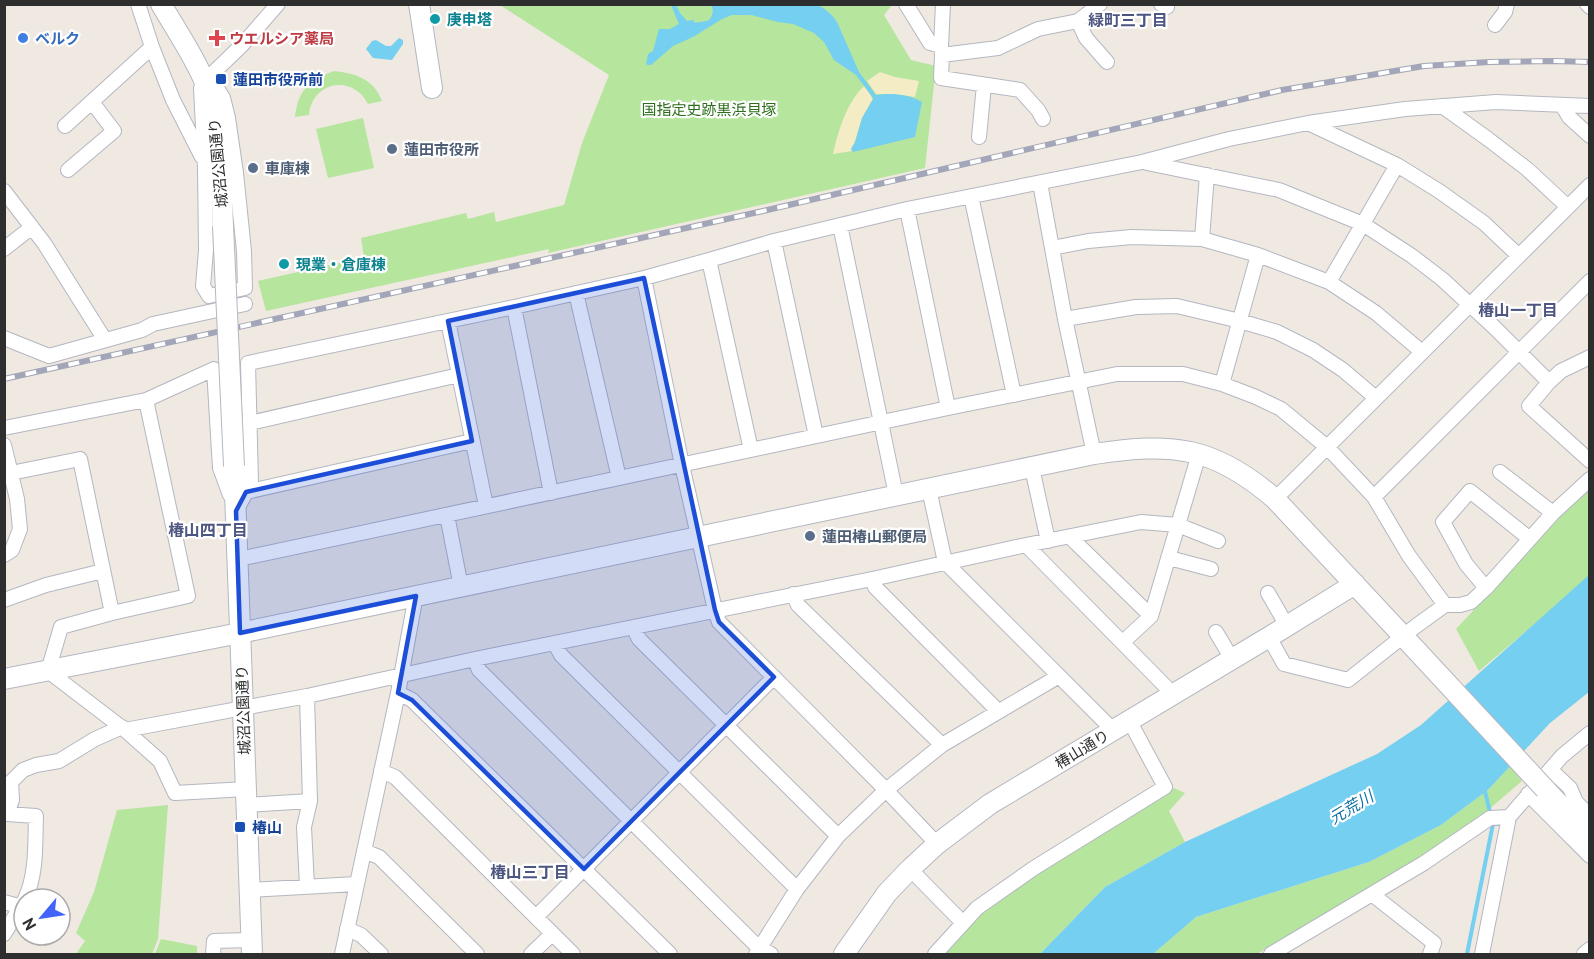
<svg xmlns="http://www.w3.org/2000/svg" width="1594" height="959" viewBox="0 0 1594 959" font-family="'PT Sans','Noto Sans JP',sans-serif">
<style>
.green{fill:#b6e59e}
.sand{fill:#f3ecc5}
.water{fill:#75cff0}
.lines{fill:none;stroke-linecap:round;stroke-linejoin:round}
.stream{stroke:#75cff0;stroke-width:4}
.street-casing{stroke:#b4b7c1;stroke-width:16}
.secondary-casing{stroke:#b4b7c1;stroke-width:22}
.street{stroke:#fff;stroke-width:14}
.secondary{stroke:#fff;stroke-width:20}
.rail-casing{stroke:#a3a6b8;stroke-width:6}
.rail{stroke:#fff;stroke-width:4;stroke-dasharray:11;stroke-linecap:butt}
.secondary-bridge-casing{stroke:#b4b7c1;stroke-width:22;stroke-linecap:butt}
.secondary-bridge{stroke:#fff;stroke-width:20}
.marked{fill:#1d4ed8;fill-opacity:0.2;stroke:#1d4ed8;stroke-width:4.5;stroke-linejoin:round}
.culture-dot{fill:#0f9aa8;stroke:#fff;stroke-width:2}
.shop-dot{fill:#3f7fe0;stroke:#fff;stroke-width:2}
.health-dot{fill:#e0444e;stroke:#fff;stroke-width:2}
.transit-dot{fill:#1a4fb4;stroke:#fff;stroke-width:2}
.service-dot{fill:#5c6f8a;stroke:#fff;stroke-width:2}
.labels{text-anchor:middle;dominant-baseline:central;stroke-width:4.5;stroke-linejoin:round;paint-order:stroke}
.culture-label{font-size:15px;font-weight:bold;fill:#0d838f;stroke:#fff;text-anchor:start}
.shop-label{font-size:15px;font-weight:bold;fill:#366cbe;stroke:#fff;text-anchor:start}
.health-label{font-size:15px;font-weight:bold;fill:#be3a42;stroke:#fff;text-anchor:start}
.transit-label{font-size:15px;font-weight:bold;fill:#164399;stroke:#fff;text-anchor:start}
.park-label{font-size:15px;fill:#2c6e1b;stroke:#fff}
.service-label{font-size:15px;font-weight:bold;fill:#4e5e75;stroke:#fff;text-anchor:start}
.street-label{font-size:15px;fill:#2e2e2e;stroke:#fff}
.neighbourhood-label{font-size:16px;font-weight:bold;fill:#4d5680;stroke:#fff}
.water-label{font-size:16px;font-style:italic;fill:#0d6fa3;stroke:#fff}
</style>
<rect width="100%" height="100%" fill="#efe9e1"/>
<path class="green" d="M500,5H892L884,15L911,60L936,66L925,168L548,253L549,249L266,311L258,281L364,257L361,238L466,213L468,219L494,212L496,222L564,205L582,143L609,75Z
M334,71C355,73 374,79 382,101L368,104C353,74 312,81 309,115L295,117C298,90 309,80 334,71Z
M363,118L374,168L328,178L316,129Z
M1589,486V578L1479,671L1456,629L1541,538L1568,506Z
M1510,766L1522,781L1487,811L1419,858L1257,954H1153L1196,917L1369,862L1441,825L1488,790Z
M1174,788L1185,793L1169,811L1185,842L1105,887L1040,954H942L974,918L1027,877Z
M168,805L158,939L152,954H76L85,941L76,933L94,892L117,810Z
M161,939L197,946V954H155Z"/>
<path class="sand" d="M880,72L895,77L919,81L915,97L892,94H876L867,81Z
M864,86L873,99L862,118L855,142L851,149L852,151L833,154C838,131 847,102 864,86Z"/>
<path class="water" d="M671,5H676L680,13L687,21L693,20L695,23C706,20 711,24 713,10L711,5L815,4C825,8 831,13 837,22L859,72L876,95C890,93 909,94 922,102L915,137L853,152L851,149L855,142L862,118L873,99L871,95L856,75L834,60L824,42L814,33L793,24L778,22L751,15H732L722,19L693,37L673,46L651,65H648L646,64L648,54L653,51L659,29H670L679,24Z
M399,38L403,40V44L392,60L373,58L366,49L372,41L376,40L386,46H391Z
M1589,575V692L1550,723L1488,790L1441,825L1369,862L1196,917L1153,954H1040L1105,887L1185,842L1377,754L1421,725Z"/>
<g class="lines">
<path class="stream" d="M1467,954L1493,824L1484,788"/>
<defs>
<path id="street" d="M138,4L152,47L173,100L202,157
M906,4L930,43L941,46
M943,4L941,46L942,55L998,48L1038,29L1078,21L1100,4
M1161,4L1167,7
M1587,4L1590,7
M1078,21L1086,38L1107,62
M1495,25L1505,12L1507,4
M942,55L941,78L1020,90L1038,110L1043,119
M210,76L242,45L278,4
M201,88L205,168L206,250L203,286L209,296L245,288L244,251L236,173L228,118L223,98L209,75
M1562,105L1569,117L1590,136
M1442,106L1488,139L1527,169L1568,207
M1308,123L1397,165L1439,191L1484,223L1519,256
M65,126L152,47
M979,137L984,85
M1147,163L1279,190L1363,224L1412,256L1442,279L1494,327L1549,382L1529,406L1590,461
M68,170L114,131L92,102
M1040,183L1065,319L1094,454
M4,191L44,243L105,340
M971,196L1014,395
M907,209L948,408
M840,225L896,495
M1202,239L1207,175
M774,241L816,436
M1052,248L1088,241L1132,237L1202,239L1258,255L1329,282L1376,313L1422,352
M4,249L32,227
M709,260L751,450
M644,278L682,465L715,610L719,622L886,790L937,844
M1329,282L1397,165
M576,293L619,478
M514,307L551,493
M1065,319L1136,307L1177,306L1240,321L1277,332L1313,350L1343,370L1376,398
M448,321L486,506
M4,338L49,356L142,330L153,324L245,304
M1549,382L1561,371L1590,357
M1222,384L1258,255
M146,400L188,596L112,613L61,627L48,671L125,730L160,761L175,793L246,789
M250,423L459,375
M4,428L146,400L214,369L220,468L230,495
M4,445L17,499L20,529L12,550L4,555
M1032,468L1048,541
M1500,472L1553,513
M11,473L80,459L112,613
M929,489L945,562L1113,730
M246,492L472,441
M1374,497L1590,281
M1275,499L1590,185
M236,511L251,483L248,363L514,307L644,278L709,260L774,241L907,209L1142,162L1229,139L1308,123L1405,109L1496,102L1590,106
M447,515L461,587
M1070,537L1151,616
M1026,545L1173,694
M1169,558L1211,569
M239,559L948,408L1117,374H1183L1222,384L1256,397L1281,409L1327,447L1374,497L1409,556L1445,605
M872,579L875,587L998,711
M1486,588L1466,564L1443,522L1470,491L1530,539
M1268,593L1287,626
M793,594L798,605L942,745
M4,600L46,585L103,571
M633,627L639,639L838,836
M1216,632L1232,659
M1269,637L1284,664L1348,680L1416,626L1445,605H1460L1471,602L1486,588L1553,513L1590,479
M1123,642L1151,616L1199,454
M555,644L561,655L797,889
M475,659L479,670L759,948L771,954
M398,693L412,700L670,954
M125,730L307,696L475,659L872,579L1026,545L1141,522L1178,525L1218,541
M1551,770L1570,788L1576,802L1590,816
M381,771L395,777L573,954
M1528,794L1590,856
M246,805L310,801L307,696
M364,851L379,857L477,954
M910,869L963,923
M307,886L304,827L310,801
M249,890L356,884
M1373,895L1434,943L1430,954
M25,899C37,874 35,843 36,816L7,814L12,800L11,782L23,770L36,765L59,761L95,739L122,727
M4,902L22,907
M536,917L774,677
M347,929L361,935L381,954
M4,934L24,901
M213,954L214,941L251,940
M342,954L398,693L414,606L412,597
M531,954L552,934
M756,954L797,889L838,836L886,790L942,745L1059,676
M935,954L977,908L1034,868L1165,787L1129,720
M1271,954L1424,863L1490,818L1509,817
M1482,954L1509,817L1562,756L1590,733
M1584,954L1590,949"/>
<path id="secondary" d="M161,4C176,30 195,57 206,85C223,129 221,180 223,226
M419,4L432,88
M234,466L252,954
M4,679L240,633L1094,454C1172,442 1214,446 1275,499L1417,651
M1545,789L1590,837
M844,954L887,893L910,869L937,844L990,804L1269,637L1355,584"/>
</defs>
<use href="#street" class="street-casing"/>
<use href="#secondary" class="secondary-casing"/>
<use href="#street" class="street"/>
<use href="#secondary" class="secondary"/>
<defs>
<path id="rail" d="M4,379L763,211L1282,90L1424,66L1489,62L1553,61L1590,62"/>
</defs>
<use href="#rail" class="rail-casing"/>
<use href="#rail" class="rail"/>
<defs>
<path id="secondary-bridge" d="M223,226L234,466
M1417,651L1545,789"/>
</defs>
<use href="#secondary-bridge" class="secondary-bridge-casing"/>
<use href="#secondary-bridge" class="secondary-bridge"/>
</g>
<path class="marked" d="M644,278L715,610L719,622L774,677L584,869L412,700L398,693L416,596L240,633L236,511L246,492L472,441L448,321Z"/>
<g class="culture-dot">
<circle cx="435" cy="19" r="6"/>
<circle cx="284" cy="264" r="6"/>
</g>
<circle class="shop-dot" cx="23" cy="38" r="6"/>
<path class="health-dot" d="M214 29h6v6h6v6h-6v6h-6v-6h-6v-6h6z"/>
<g class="transit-dot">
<rect x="215" y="73" width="12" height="12" rx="3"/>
<rect x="234" y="821" width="12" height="12" rx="3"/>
</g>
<g class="service-dot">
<circle cx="392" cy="149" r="6"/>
<circle cx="253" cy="168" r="6"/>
<circle cx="810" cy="536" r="6"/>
</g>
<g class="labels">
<g class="culture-label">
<text x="447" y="19">庚申塔</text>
<text x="296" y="264">現業・倉庫棟</text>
</g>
<g class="shop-label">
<text x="35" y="38">ベルク</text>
</g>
<g class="health-label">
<text x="229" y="38">ウエルシア薬局</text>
</g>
<g class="transit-label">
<text x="233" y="79">蓮田市役所前</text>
<text x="252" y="827">椿山</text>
</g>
<g class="park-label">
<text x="709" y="109">国指定史跡黒浜貝塚</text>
</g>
<g class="service-label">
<text x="404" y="149">蓮田市役所</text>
<text x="265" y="168">車庫棟</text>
<text x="822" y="536">蓮田椿山郵便局</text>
</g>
<g class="street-label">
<text transform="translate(218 163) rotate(-95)">城沼公園通り</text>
<text transform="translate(243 710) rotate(-92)">城沼公園通り</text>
<text transform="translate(1082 749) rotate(-31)">椿山通り</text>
</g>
<g class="neighbourhood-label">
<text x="1128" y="20">緑町三丁目</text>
<text x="1518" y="310">椿山一丁目</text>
<text x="208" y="530">椿山四丁目</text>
<text x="530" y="872">椿山三丁目</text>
</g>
<g class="water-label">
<text transform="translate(1351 807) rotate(-31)">元荒川</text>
</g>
</g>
<rect width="1594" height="959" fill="none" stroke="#2e2e2e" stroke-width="12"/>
<g transform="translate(42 917) rotate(241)"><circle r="28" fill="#ffffff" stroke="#ababab" stroke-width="1.5"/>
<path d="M0-4.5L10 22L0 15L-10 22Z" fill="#4264fb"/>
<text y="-9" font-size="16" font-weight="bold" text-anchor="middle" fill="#2e2e2e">N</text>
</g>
</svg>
